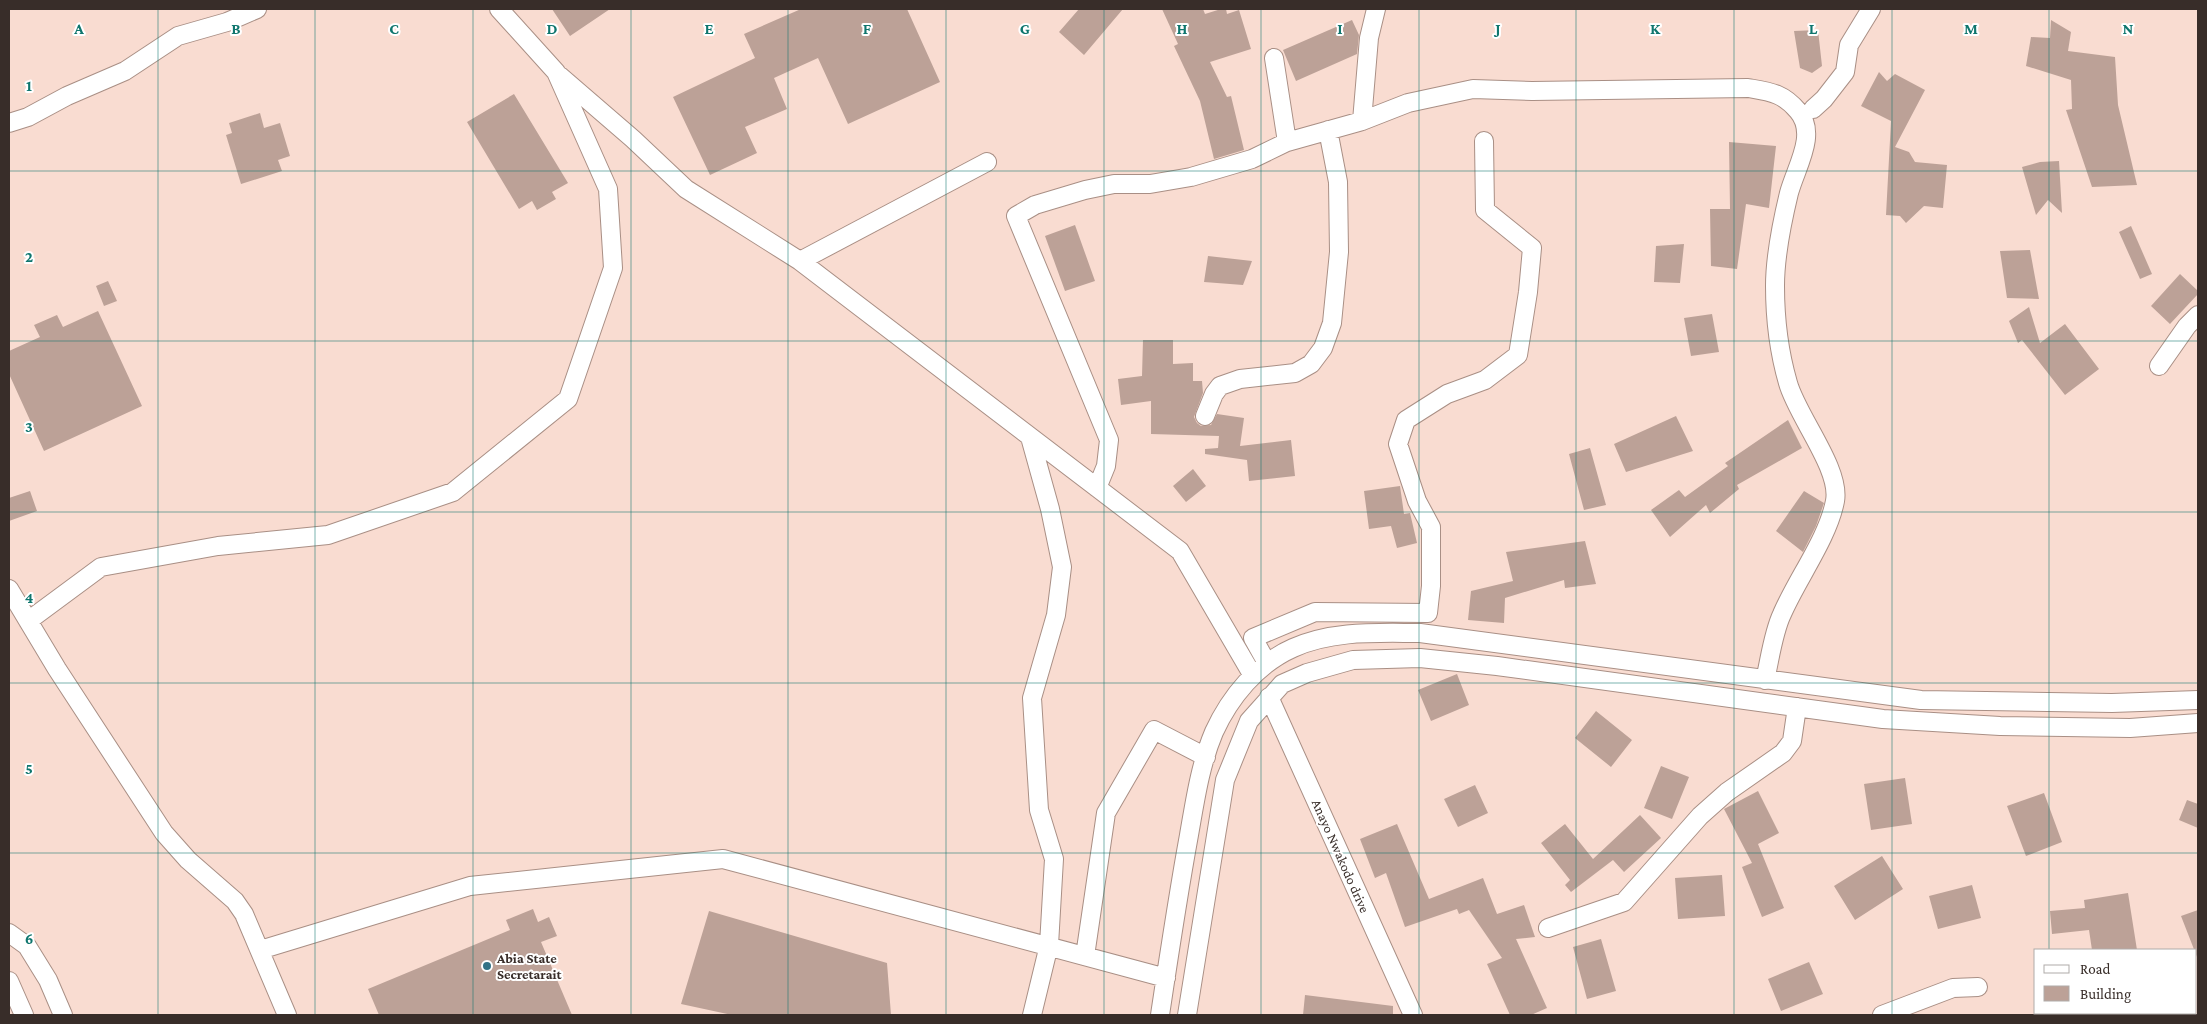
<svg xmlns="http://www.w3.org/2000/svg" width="2207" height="1024" viewBox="0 0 2207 1024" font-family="'Crimson Pro',serif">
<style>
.building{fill:#bca197}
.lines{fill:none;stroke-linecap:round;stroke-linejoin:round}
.minor-casing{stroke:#a98f85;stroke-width:20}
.minor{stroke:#fff;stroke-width:18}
.grid{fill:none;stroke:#0f766e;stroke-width:1;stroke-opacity:0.55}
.poi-dot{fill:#327286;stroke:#fff;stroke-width:2}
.labels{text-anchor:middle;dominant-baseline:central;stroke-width:4;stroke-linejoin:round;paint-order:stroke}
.street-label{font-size:14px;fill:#382d29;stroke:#fff}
.poi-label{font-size:14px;font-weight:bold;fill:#382d29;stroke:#fff;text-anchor:start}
.grid-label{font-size:16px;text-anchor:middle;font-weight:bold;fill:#0f766e;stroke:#fff;stroke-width:4;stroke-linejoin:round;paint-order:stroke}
</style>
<rect width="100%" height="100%" fill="#f9dcd1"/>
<path class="building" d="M552,9H610L570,36Z
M801,9H907L940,82L848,124L818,58L774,78L787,109L745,127L757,153L710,175L673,97L755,58L744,34Z
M1079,9H1123L1084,55L1059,32Z
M1162,9H1203L1205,14L1221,9H1226L1227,14L1239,10L1251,49L1210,62L1227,97L1231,96L1244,150L1214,159L1200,101L1174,46L1178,44Z
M1352,20L1359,35L1357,54L1296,81L1283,50Z
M2051,20L2071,32L2068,51L2115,57L2118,105L2137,185L2092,187L2066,110L2072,109L2071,80L2026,66L2031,37L2050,38Z
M1818,30L1822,66L1812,73L1800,68L1794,31Z
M1879,72L1887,81L1895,74L1925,90L1895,147L1909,152L1915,162L1947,165L1943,208L1924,206L1906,223L1900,216L1886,215L1891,121L1861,106Z
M514,94L568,183L552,192L556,199L537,210L532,201L519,209L467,122Z
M260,113L264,128L280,123L290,156L278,160L282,171L241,184L226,135L232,133L229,123Z
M1729,142L1776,146L1769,208L1746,204L1737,269L1711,266L1710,209H1730Z
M2059,161L2062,213L2048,200L2036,215L2022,167L2040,162Z
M1075,225L1095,281L1065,291L1045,236Z
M2131,226L2152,274L2140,279L2119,232Z
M1684,244L1680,283L1654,282L1656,246Z
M2030,250L2039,299L2007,298L2000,251Z
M1208,256L1252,261L1243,285L1204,282Z
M2180,274L2198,291V294L2170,324L2151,306Z
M108,281L117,301L104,306L96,286Z
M2029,307L2040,343L2065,324L2099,369L2065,395L2022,340L2018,343L2009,321Z
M98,311L142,406L44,451L9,374V351L40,337L34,325L57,315L63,327Z
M1712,314L1719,352L1691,356L1684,318Z
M1143,340H1173V364L1193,363V381H1202L1203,393L1194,417L1197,423L1201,426L1211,425L1217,414L1244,418L1240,446L1291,440L1295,476L1249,481L1247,460L1205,454V449L1218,448L1219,436L1151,434V401L1121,405L1118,379L1142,376Z
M1676,416L1693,451L1626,472L1614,444Z
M1788,420L1802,448L1737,485L1739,489L1710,513L1706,505L1670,537L1651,510L1679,490L1685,497L1728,466L1725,463Z
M1590,448L1606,505L1584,510L1569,454Z
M1193,469L1206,486L1186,502L1173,486Z
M1400,486L1404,514L1410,513L1417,543L1397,548L1391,526L1369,529L1364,491Z
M30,491L37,511L9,521V498Z
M1804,491L1824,503L1816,526L1803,552L1776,531Z
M1585,541L1596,584L1565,588L1564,580L1505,598L1504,623L1468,620L1471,591L1513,581L1506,552Z
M1457,674L1469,705L1431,721L1418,690Z
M1596,711L1632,740L1611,767L1575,738Z
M1661,766L1689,777L1672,819L1644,808Z
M1905,778L1912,824L1871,830L1864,784Z
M1475,785L1488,813L1458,827L1444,799Z
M1758,791L1779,833L1758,844L1784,908L1762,917L1742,867L1752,863L1724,809Z
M2044,793L2062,842L2026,856L2007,806Z
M2187,800L2198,804V828L2179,820Z
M1640,815L1661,838L1624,872L1613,860L1571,892L1565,885L1570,880L1541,843L1565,824L1593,859Z
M1397,824L1429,899L1483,878L1497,914L1524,905L1535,937L1516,939L1547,1008L1531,1015H1510L1487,964L1502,958L1469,910L1459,914L1457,909L1405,927L1386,873L1375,878L1360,839Z
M1882,856L1903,889L1855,920L1834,886Z
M1722,875L1725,916L1678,919L1675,878Z
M1972,885L1981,918L1938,929L1929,896Z
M2128,893L2137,950H2092L2089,930L2052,934L2050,911L2085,908L2084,900Z
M533,909L538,922L549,917L557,936L541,942L572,1015H379L368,989L510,930L506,920Z
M2198,910V957H2197L2181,916Z
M709,911L887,963L891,1015H732L681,1004Z
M1601,939L1616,991L1587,999L1573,947Z
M1809,962L1823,994L1781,1011L1768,979Z
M1305,995L1393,1006V1015H1303Z"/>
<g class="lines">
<defs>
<path id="minor" d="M1274,58L1287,142
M560,76L633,139L686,189L800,261L1180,551L1253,676
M1813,109L1824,99L1845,72L1849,45L1871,9
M1362,121L1369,38L1376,9
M9,123L28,117L67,96L125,71L178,36L227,22L257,9
M800,261L987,162
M2159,366L2187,326L2198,315
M1205,416L1214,394L1220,386L1240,379L1295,373L1311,364L1323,348L1332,323L1339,252L1338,182L1328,130
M1030,437L1050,509L1062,567L1056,615L1032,698L1039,810L1054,859L1049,945L1032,1015
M1097,488L1106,466L1109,440L1016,216L1035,205L1085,190L1114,184H1150L1191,177L1252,159L1287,142L1362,121L1408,103L1473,89L1532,91L1748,88C1771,92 1783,93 1798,111C1818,134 1796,167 1789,193C1782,222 1775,255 1775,286C1775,318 1779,352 1788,383C1797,416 1841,469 1835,501C1828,538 1797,579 1782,614C1773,633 1770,659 1765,680
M9,589L57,669L164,833L188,860L235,901L244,914L287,1015
M28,621L101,567L218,546L328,535L453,492L568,399L613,268L608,189L556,72L499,9
M1267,663L1253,638L1315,612L1428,613L1431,586V527L1417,501L1398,444L1406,420L1447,394L1485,380L1518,355L1528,292L1532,248L1485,210L1484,141
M1269,697L1413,1015
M1548,928L1624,902L1700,816L1727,792L1783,753L1792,741L1797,707
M9,933L27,946L48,980L63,1015
M260,950L470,886L723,859L1166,978
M1085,956L1106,813L1154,730L1206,757
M9,981L24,1015
M1160,1015C1169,955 1178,895 1189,835C1195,801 1200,765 1214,732C1230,697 1257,664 1293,648C1333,630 1377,633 1420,633L1921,700L2112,703L2198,700
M1187,1015L1225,780L1249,721L1282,684L1307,673L1353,660L1420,658L1497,666L1883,719L2000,726L2130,728L2198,723
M1882,1015L1953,988L1978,987"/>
</defs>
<use href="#minor" class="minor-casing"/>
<use href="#minor" class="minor"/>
</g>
<path class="grid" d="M158,9V1015M315,9V1015M473,9V1015M631,9V1015M788,9V1015M946,9V1015M1104,9V1015M1261,9V1015M1419,9V1015M1576,9V1015M1734,9V1015M1892,9V1015M2049,9V950M9,171H2198M9,341H2198M9,512H2198M9,683H2198M9,853H2198M2049,1013V1015"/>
<circle class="poi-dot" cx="487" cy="966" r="5"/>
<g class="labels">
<g class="street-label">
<text transform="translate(1341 856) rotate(66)">Anayo Nwakodo drive</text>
</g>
<g class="poi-label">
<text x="497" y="958">Abia State<tspan x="497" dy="16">Secretarait</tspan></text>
</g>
</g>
<g class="grid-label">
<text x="79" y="34">A</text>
<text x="236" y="34">B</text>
<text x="394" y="34">C</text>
<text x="552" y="34">D</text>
<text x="709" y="34">E</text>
<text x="867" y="34">F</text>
<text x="1025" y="34">G</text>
<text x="1182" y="34">H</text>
<text x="1340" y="34">I</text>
<text x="1498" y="34">J</text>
<text x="1655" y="34">K</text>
<text x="1813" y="34">L</text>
<text x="1971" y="34">M</text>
<text x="2128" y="34">N</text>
<text x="29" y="91">1</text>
<text x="29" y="262">2</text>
<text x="29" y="432">3</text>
<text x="29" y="603">4</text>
<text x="29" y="774">5</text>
<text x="29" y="944">6</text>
</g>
<rect width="2207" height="1024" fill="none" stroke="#382d29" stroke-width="20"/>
<rect x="2034" y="949" width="162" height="65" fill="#ffffff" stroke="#afaba9"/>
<rect x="2044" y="965" width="25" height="8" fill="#ffffff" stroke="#afaba9"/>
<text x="2080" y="974" font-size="15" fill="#382d29">Road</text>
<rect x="2044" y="986" width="25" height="15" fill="#bca197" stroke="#afaba9"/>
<text x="2080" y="999" font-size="15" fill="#382d29">Building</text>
</svg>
